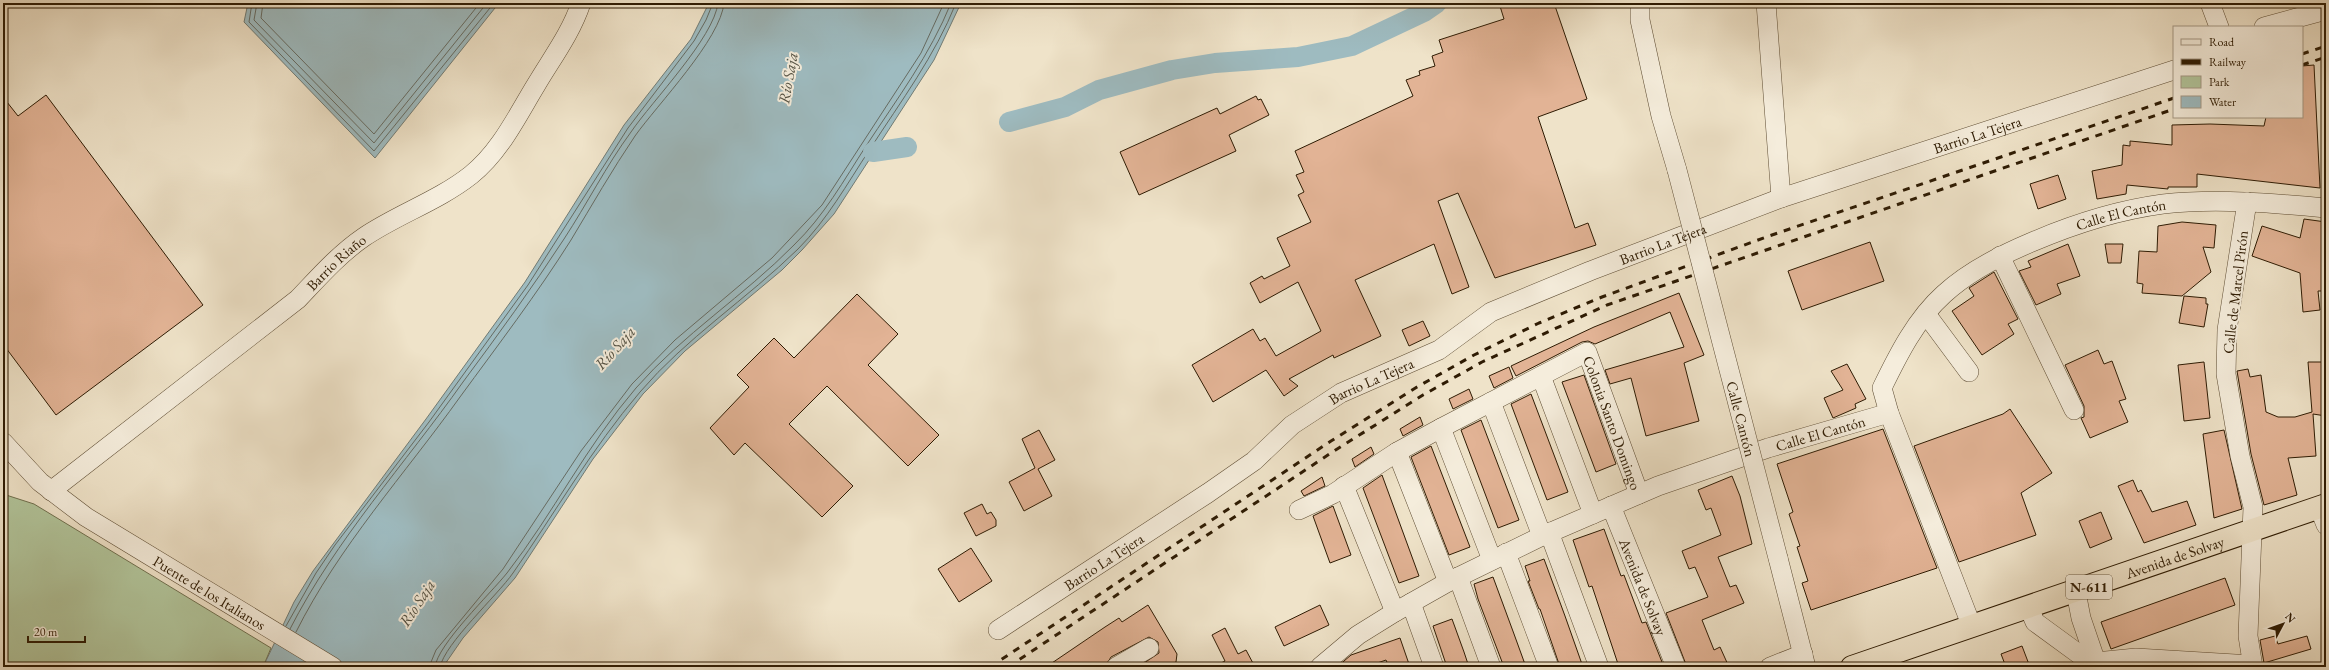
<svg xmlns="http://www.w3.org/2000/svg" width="2329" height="670" viewBox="0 0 2329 670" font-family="'EB Garamond',serif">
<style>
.green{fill:#b2c59b;stroke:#70704f}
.water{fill:#9ebbc0;stroke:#717b74}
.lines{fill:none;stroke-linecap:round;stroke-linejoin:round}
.shore{stroke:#666b62;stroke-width:1}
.canal{stroke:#9ebbc0;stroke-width:20}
.building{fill:#e2b395;stroke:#2e1b03}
.street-casing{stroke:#5e4d34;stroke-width:20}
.highway-casing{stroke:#2e1b03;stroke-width:24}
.street{stroke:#f5eddc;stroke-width:19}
.highway{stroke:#efe3c9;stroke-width:22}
.rail{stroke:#2e1b03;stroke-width:3;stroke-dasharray:7 7;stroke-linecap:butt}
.street-bridge-casing{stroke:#5e4d34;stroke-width:20;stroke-linecap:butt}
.street-bridge{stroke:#f5eddc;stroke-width:19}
.labels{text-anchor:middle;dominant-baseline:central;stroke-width:4;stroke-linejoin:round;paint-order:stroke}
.shield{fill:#f5eddc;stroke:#6a5a44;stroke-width:1}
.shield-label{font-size:14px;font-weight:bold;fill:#2e1b03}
.street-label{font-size:15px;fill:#2e1b03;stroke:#f5eddc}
.water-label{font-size:16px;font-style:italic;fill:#555345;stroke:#f5eddc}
</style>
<rect width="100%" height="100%" fill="#efe3c9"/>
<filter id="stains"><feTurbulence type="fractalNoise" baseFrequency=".005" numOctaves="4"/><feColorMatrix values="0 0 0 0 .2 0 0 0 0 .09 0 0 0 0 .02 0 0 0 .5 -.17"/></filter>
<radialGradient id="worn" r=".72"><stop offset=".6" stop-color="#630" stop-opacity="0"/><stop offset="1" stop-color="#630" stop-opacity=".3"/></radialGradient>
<path class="green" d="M3,494L34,504L271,648L263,667H3Z"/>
<path class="water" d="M248,3H499L375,158L244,22Z
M709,3H961L934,60L834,214L802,250L782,270L685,351L643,394L593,459L515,578L463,638L443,667H263L294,602L313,571L426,419L525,282L624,125L691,39Z"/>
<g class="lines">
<path class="shore" d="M252,3L249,22L374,151L494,3
M257,3L254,20L374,143L487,3
M263,3L261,18L374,134L480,3
M286,626L316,573L335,545L429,422L528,285L628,128L694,41L706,20L713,3
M290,629C336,539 405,464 463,382C498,335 532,288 564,239C587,204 606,166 631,132C652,101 714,38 718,3
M296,632C339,546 405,474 460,397C498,345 537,294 571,240C592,205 612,170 635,136C657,105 721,39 724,3
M429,667L436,650L503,569L581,451L632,384L675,340L772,258L822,205L921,53L944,3
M435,667C437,645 491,593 507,573C553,514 587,445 636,388C683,334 744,296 794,245C824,216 844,180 866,146C897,99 930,55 951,3
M440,667C445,643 497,596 513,573C555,513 592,448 640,392C686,338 747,299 798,249C827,220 847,184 870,149C901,101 935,56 956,3"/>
<path class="canal" d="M1009,122L1065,107L1099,90L1172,70L1215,63L1298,57L1352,46L1424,12L1437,3
M873,152L907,147"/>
</g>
<path class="building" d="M1499,3H1554L1587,99L1538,117L1575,228L1588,223L1596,245L1495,278L1458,193L1438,201L1469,287L1452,294L1434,244L1355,280L1381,336L1334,358L1333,355L1289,379L1298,386L1284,396L1266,370L1213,402L1192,365L1253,329L1260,341L1265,338L1276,356L1321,331L1298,282L1260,303L1250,283L1262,276L1264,279L1290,266L1277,238L1311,222L1298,195L1304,192L1296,175L1304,172L1295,151L1413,96L1406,80L1420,75L1419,71L1435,66L1432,56L1443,52L1439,40L1504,19Z
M2314,65L2320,188L2197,174V187H2168V189L2127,185L2126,194L2097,199L2092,171L2122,165L2123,145L2130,146V141L2172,145V125L2210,124L2264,126L2266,117H2302V66Z
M46,95L203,305L56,415L3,344V97L18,116Z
M1256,96L1258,100L1261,99L1269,115L1229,135L1236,151L1139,195L1120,152L1217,108L1220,114Z
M2058,175L2066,199L2038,209L2030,184Z
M2304,219L2326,222V291H2318L2320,310L2303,312L2300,273L2252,256L2262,226L2300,238Z
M2182,222L2216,225L2214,248L2203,247L2211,272L2182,296L2142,293L2143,284L2137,283L2139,251L2157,252L2158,226Z
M1870,242L1884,281L1802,310L1788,271Z
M2068,244L2080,276L2057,284L2061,294L2036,305L2019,271L2031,267L2028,261Z
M2105,244H2123L2121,263H2108Z
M1994,272L2018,319L2008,324L2014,334L1982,355L1952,311L1974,296L1969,288Z
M1679,293L1704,355L1684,363L1699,421L1646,436L1631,378L1610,384L1605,370L1684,347L1670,312L1595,344L1588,341L1582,342L1516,376L1511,366L1594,327Z
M857,294L898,334L868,365L939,435L908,466L827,386L789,424L853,486L822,517L745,443L734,455L710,428L749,387L737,375L774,338L794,358Z
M2184,296L2206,298V304H2208L2204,327L2179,323Z
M1423,321L1430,336L1409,346L1402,330Z
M2098,350L2104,364L2112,361L2126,399L2119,401L2128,422L2090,438L2081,418L2084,417V406L2065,365Z
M2204,362L2210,418L2184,421L2178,365Z
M2308,362H2326V416L2313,414L2316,456L2288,458L2297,495L2264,505L2251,454L2237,371L2248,369L2250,377L2261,375L2266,412L2278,417H2295L2312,412Z
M1847,364L1866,399L1855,404L1856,408L1833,418L1824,398L1843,390L1831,371Z
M1509,367L1513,378L1494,388L1489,376Z
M1584,375L1616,464L1596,472L1562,382Z
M1469,389L1473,399L1453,409L1449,399Z
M1531,394L1568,492L1547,500L1511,404Z
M2010,409L2052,473L2021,493L2036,535L1959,562L1914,446L2003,414Z
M1420,417L1423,425L1403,436L1400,429Z
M1481,420L1519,520L1498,528L1461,430Z
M1883,429L1937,568L1811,610L1802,583L1808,581L1797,547L1800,546L1789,514L1793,512L1777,464Z
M1039,430L1055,460L1038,469L1052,496L1024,511L1009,482L1035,468L1022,439Z
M2224,430L2242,509L2214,518L2203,434Z
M1431,446L1470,547L1449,555L1411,457Z
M1371,447L1374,454L1355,467L1352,459Z
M1382,475L1419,576L1399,583L1363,488Z
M1732,476L1740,496L1752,544L1718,557L1730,587L1736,585L1744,603L1702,620L1714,650L1720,647L1729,667H1687L1666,613L1708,597L1695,567L1689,569L1682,551L1721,535L1711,508L1706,510L1698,490Z
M1322,477L1325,486L1304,496L1301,491Z
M2133,480L2138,492L2141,490L2152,512L2187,501L2196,525L2144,543L2118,486Z
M982,504L987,514L991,512L996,520V526L976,536L964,513Z
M1333,506L1351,555L1330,563L1313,516Z
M2101,512L2112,539L2090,548L2079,521Z
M1604,529L1621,576L1624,575L1642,623L1646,622L1664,667H1619L1592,586L1589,587L1573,540Z
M971,548L992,581L959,602L938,569Z
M1544,559L1565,616L1583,667H1560L1540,609H1539L1528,581H1530L1525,566Z
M1493,577L1514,634L1526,667H1504L1478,599L1474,584Z
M2225,578L2235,605L2111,649L2101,622Z
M1148,605L1177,654L1176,662L1167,667H1138L1159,653L1158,642L1149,637L1111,657L1105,667H1046L1105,627L1119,618L1122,622Z
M1320,605L1329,625L1284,646L1275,627Z
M1452,619L1464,652L1469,667H1447L1433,626Z
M1225,628L1238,654L1246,650L1255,667H1213L1225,661L1212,635Z
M2275,636L2278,644L2307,636L2311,649L2264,663L2260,640Z
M1400,638L1410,667H1389L1386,660L1366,667H1337L1351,655Z
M2022,646L2030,667H2006L2001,654Z"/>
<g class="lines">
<defs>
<g id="street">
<path d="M1640,3V20L1661,116L1677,170"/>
<path d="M1766,3L1781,198"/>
<path d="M2210,3L2219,27"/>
<path d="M2264,27L2326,10"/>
<path d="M2247,202L2227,330L2226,374L2240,456L2253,507L2248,636L2253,667"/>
<path d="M2000,256L2074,410"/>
<path d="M1926,314L1969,372"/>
<path d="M1541,376L1593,514"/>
<path d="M1491,402L1542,536"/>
<path d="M1441,428L1492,560"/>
<path id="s1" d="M3,442L40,482L86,517L333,667"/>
<path d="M1397,452L1448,582"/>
<path d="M1344,486L1395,612"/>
<path id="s2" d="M51,491L298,299C318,278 339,254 364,237C398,214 438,201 471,175C500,152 517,116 536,85C552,58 571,33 581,3"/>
<path id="s3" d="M1611,506L1676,667"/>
<path d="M2319,507L2326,525"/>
<path id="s4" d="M1299,510L1333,494L1397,452L1441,428L1587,352L1639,494"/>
<path d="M1549,532L1599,667"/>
<path d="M1506,553L1549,667"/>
<path d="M1778,558L1806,667"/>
<path d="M1458,577L1491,667"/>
<path d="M2076,592L2081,618L2096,662"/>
<path d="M1411,603L1434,667"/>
<path d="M2029,608L2035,622L2087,660L2096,662L2136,658L2252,665"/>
<path id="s5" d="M1972,627L1889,413L1882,388C1898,355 1916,319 1944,294C1969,271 2001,255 2032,242C2074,224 2118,210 2163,204C2216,198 2272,203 2326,208"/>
<path id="s6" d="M998,630L1208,493L1254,461L1292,425L1341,393L1439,350L1491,312L1590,271L1781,198L2174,70"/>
<path d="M1116,667L1149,648"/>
<path id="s7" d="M1320,667L1358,635L1395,612L1448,582L1542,536L1658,486L1768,448L1889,413"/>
<path d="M1770,667L1803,654"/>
</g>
<g id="highway">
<path id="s8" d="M1852,667L2326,505"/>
</g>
</defs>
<use href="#street" class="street-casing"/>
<use href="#highway" class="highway-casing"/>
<use href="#street" class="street"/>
<use href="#highway" class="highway"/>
<path class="rail" d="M2302,54L2326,46
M2302,65L2326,57
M990,667L1331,441L1417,387L1474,355L1539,323L1602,297L1769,236L2174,98
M1008,667L1334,451L1423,395L1482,362L1607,305L2174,109"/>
<defs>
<g id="street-bridge">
<path id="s9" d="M1677,170L1778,558"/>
</g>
</defs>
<use href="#street-bridge" class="street-bridge-casing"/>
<use href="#street-bridge" class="street-bridge"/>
</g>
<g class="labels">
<rect class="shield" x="2066" y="575" width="46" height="24" rx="3"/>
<g class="shield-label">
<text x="2089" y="587">N-611</text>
</g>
<g class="street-label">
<text stroke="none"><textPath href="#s6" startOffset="1107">Barrio La Tejera</textPath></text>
<text stroke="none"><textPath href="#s5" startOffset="565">Calle El Cantón</textPath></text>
<text stroke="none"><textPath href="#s6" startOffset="774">Barrio La Tejera</textPath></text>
<text stroke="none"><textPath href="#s2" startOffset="366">Barrio Riaño</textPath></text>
<text transform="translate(2235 292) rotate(-83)">Calle de Marcel Pirón</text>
<text stroke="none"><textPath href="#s6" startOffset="450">Barrio La Tejera</textPath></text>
<text stroke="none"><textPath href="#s9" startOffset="257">Calle Cantón</textPath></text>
<text stroke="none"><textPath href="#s4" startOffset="404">Colonia Santo Domingo</textPath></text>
<text stroke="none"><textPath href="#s7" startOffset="556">Calle El Cantón</textPath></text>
<text stroke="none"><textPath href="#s8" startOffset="341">Avenida de Solvay</textPath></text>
<text stroke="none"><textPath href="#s6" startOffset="126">Barrio La Tejera</textPath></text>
<text stroke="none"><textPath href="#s3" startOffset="87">Avenida de Solvay</textPath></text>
<text stroke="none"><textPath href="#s1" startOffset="257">Puente de los Italianos</textPath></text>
</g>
<g class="water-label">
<text transform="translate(788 78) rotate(-80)">Río Saja</text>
<text transform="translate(615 348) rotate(-48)">Río Saja</text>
<text transform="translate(417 603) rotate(-57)">Río Saja</text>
</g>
</g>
<rect width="2329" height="670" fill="none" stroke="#efe3c9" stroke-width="16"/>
<rect x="4" y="4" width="2321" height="662" fill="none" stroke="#2e1b03" stroke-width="2"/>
<rect x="8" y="8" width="2313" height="654" fill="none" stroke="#2e1b03"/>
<rect x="2173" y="26" width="130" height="92" fill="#f5eddc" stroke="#a59985"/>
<rect x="2181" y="39" width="20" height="6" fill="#f5eddc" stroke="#a59985"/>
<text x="2209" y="46" font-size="12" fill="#2e1b03">Road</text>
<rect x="2181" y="59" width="20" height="6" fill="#2e1b03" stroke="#a59985"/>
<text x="2209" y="66" font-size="12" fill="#2e1b03">Railway</text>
<rect x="2181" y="76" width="20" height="12" fill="#b2c59b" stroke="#a59985"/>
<text x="2209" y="86" font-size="12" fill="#2e1b03">Park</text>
<rect x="2181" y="96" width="20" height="12" fill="#9ebbc0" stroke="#a59985"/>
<text x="2209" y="106" font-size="12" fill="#2e1b03">Water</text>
<g transform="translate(2283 624) rotate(49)" stroke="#f5eddc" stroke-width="3" paint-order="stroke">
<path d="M0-3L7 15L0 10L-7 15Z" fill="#2e1b03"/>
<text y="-6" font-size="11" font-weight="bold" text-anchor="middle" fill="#2e1b03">N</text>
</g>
<path d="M28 636v6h57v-6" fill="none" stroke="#2e1b03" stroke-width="2"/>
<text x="34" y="636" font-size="12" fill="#2e1b03" stroke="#f5eddc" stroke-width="3" paint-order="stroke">20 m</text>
<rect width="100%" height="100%" filter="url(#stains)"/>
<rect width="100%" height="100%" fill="url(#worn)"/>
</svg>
